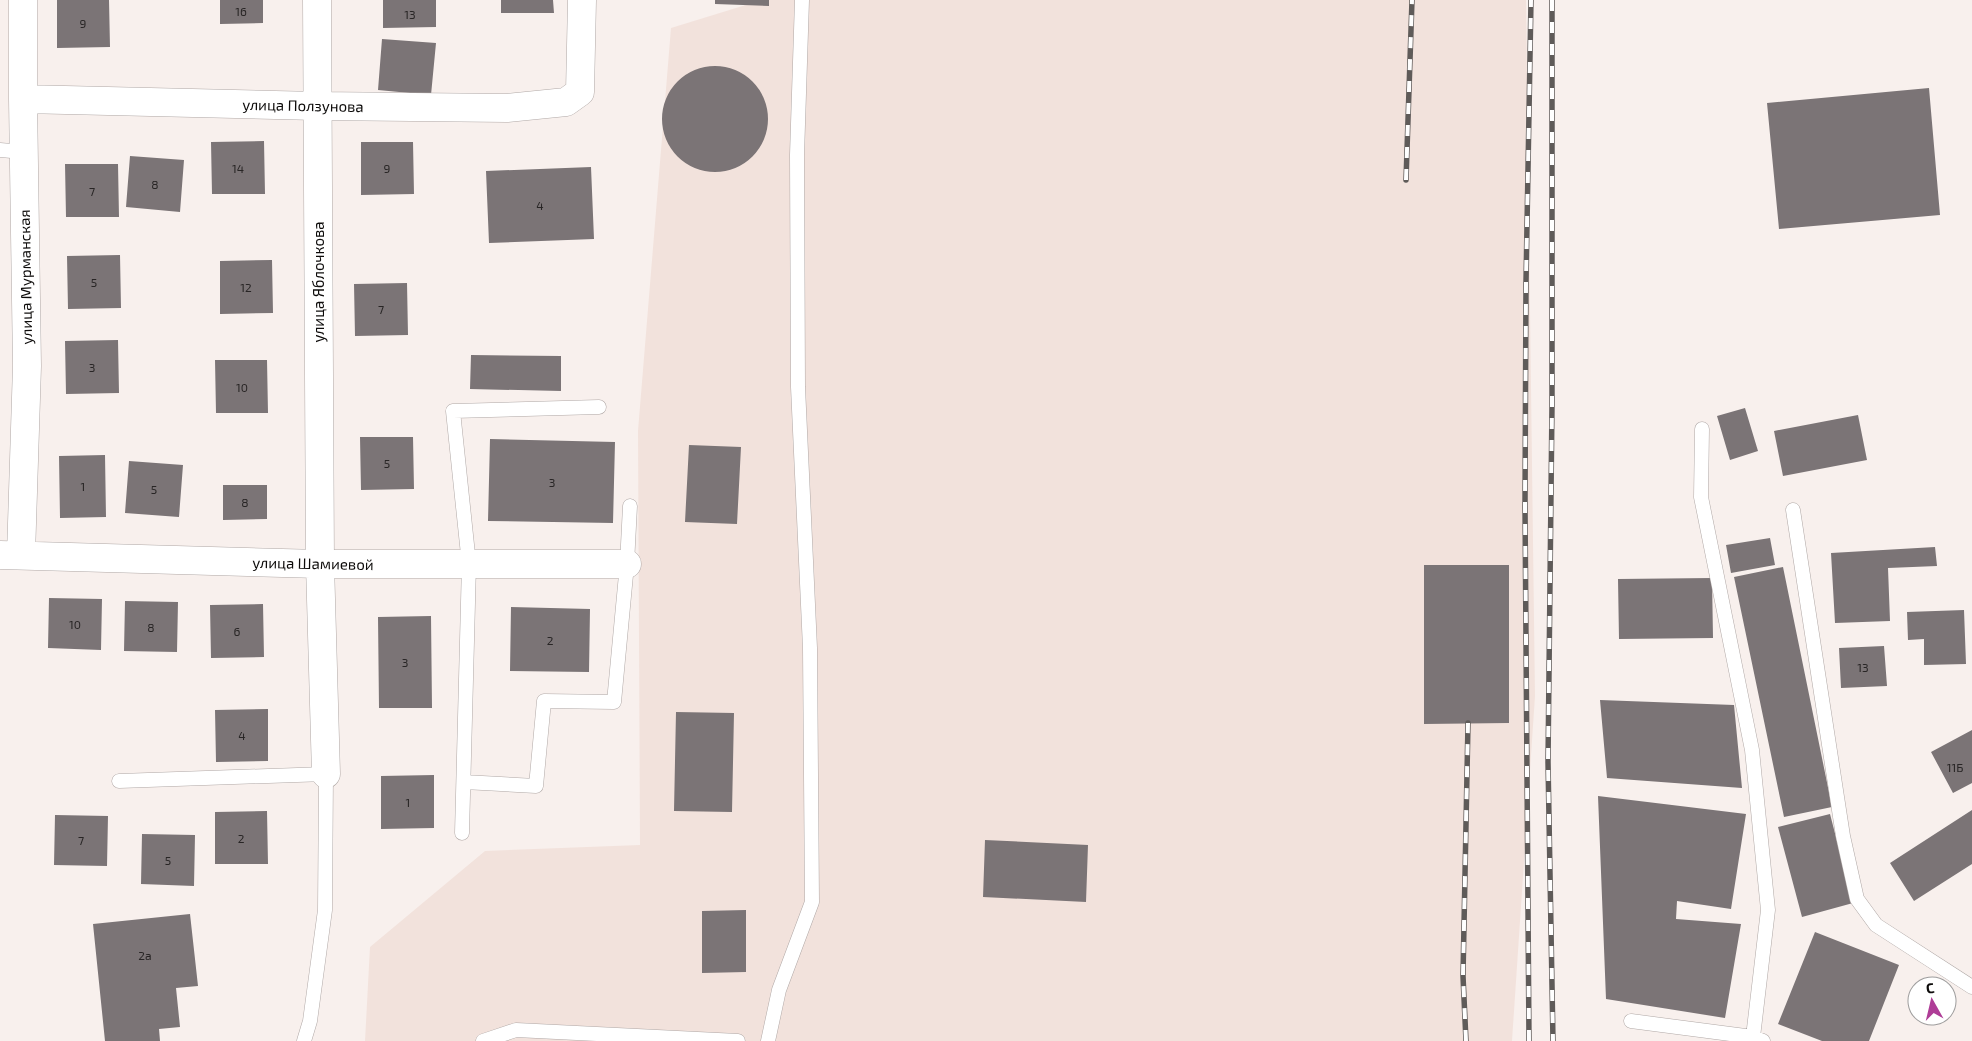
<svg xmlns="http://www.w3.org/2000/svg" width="1972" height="1041" viewBox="0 0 1972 1041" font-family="'Exo 2',sans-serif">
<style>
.built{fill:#f2e2dc}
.building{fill:#7b7476}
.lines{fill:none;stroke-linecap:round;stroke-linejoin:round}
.service-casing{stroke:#b0a8a6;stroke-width:15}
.minor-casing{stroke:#b0a8a6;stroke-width:29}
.service{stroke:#fff;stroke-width:14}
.minor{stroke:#fff;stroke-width:28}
.rail-casing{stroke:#5f5b59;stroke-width:5.5}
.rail{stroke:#fff;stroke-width:4;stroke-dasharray:11;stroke-linecap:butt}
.labels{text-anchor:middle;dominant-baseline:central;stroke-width:4.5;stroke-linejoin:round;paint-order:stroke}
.number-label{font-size:12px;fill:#282525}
.street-label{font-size:15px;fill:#0d0b0a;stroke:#fff}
</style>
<rect width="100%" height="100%" fill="#f8f0ed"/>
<path class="built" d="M762,0H1526L1535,696L1512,1041H365L370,947L485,851L640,845L638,431L671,28Z"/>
<path class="building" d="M57,0H109L110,47L57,48Z
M220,0H263V23L220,24Z
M383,0H436V27L383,28Z
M501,0H553L554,13H501Z
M715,0H769V6L715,4Z
M382,39L436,43L431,95L378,90Z
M662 119a53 53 0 1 1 106 0a53 53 0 1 1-106 0Z
M1929,88L1940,215L1779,229L1767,103Z
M264,141L265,194H212L211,142Z
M361,142H413L414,194L361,195Z
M130,156L184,160L180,212L126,207Z
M65,164H118L119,217H66Z
M591,167L594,239L489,243L486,171Z
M120,255L121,308L68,309L67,256Z
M272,260L273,313L220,314V261Z
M407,283L408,335L355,336L354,284Z
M118,340L119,393L66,394L65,341Z
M471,355L561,356V391L470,389Z
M215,360H267L268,413H216Z
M1745,408L1758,451L1730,460L1717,416Z
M1858,415L1867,460L1783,476L1774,431Z
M360,437H413L414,489L361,490Z
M490,439L615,442L613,523L488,521Z
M689,445L741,447L737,524L685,522Z
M105,455L106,517L60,518L59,456Z
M129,461L183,465L179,517L125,513Z
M223,485H267V519L223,520Z
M1770,538L1775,565L1731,573L1726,545Z
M1935,547L1937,566L1888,568L1890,621L1835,623L1831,553Z
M1424,565H1509V723L1424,724Z
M1783,567L1832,807L1784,817L1734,577Z
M1712,578L1713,638L1619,639L1618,579Z
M49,598L102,599L101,650L48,648Z
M125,601L178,602L177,652L124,651Z
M263,604L264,657L211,658L210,605Z
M511,607L590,609L589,672L510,671Z
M1964,610L1966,664L1924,665V639L1908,640L1907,612Z
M431,616L432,708H379L378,617Z
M1884,646L1887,686L1841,688L1839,648Z
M1600,700L1734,705L1742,788L1607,778Z
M268,709V761L216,762L215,710Z
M676,712L734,713L732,812L674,811Z
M1972,730V783L1953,793L1931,752Z
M434,775V828L381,829V776Z
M1598,796L1746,814L1731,909L1677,901L1676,919L1741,924L1725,1018L1606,999Z
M1972,810V864L1914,901L1890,863Z
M267,811L268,864H215V812Z
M1830,814L1853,903L1802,917L1778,827Z
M55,815L108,816L107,866L54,865Z
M142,834L195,835L194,886L141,884Z
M985,840L1088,845L1086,902L983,897Z
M746,910V972L702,973V911Z
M190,914L198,986L176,988L180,1027L159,1029L160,1041H105L93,924Z
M1815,932L1899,965L1869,1041H1822L1778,1024Z"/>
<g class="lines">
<defs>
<path id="service" d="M0,150L23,152
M1702,429L1701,497L1752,750L1768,910L1753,1037
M1793,510L1843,836L1857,899L1876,925L1972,987
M119,781L326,774L325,910L310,1021L304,1041
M464,782L536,786L544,701L614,702L627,564L630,506
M462,833L469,564L453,411L599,407
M1631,1021L1753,1037L1763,1041
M483,1041L516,1030L738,1041
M768,1041L779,990L812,902L810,648L798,387L797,155L802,0"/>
<path id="minor" d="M317,0L320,564L326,774
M23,99L317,106L507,108L566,102L580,92L582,0
M0,555L320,564H627
M21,555L27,366L23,99V0"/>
</defs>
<use href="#service" class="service-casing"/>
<use href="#minor" class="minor-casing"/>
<use href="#service" class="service"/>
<use href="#minor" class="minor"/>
<defs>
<path id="rail" d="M1552,0V405L1548,762L1553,1041
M1406,180L1412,0
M1466,1041L1463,976L1468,723
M1529,1041L1525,506L1526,282L1531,0"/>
</defs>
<use href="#rail" class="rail-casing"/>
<use href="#rail" class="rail"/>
</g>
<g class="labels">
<g class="number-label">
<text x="241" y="11">16</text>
<text x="410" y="14">13</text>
<text x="83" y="23">9</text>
<text x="238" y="168">14</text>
<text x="387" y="168">9</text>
<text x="155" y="184">8</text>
<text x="92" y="191">7</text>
<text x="540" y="205">4</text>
<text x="94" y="282">5</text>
<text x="246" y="287">12</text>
<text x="381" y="309">7</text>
<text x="92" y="367">3</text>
<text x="242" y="387">10</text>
<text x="387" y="463">5</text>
<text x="552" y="482">3</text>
<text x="83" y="486">1</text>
<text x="154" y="489">5</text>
<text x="245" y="502">8</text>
<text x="75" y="624">10</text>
<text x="151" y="627">8</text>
<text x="237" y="631">6</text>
<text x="550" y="640">2</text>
<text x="405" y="662">3</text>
<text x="1863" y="667">13</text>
<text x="242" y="735">4</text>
<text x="1955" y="767">11Б</text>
<text x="408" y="802">1</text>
<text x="241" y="838">2</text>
<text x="81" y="840">7</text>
<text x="168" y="860">5</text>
<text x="145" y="955">2а</text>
</g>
<g class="street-label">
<text transform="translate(303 105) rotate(1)">улица Ползунова</text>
<text transform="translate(25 277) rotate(-91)">улица Мурманская</text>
<text transform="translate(318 282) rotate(-90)">улица Яблочкова</text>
<text transform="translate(313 563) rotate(1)">улица Шамиевой</text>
</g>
</g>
<g transform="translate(1932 1001) rotate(352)"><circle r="24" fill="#ffffff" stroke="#9e9d9d"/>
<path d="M0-4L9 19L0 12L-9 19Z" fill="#af3d97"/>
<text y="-8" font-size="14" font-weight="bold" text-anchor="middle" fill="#0d0b0a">С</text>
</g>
</svg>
